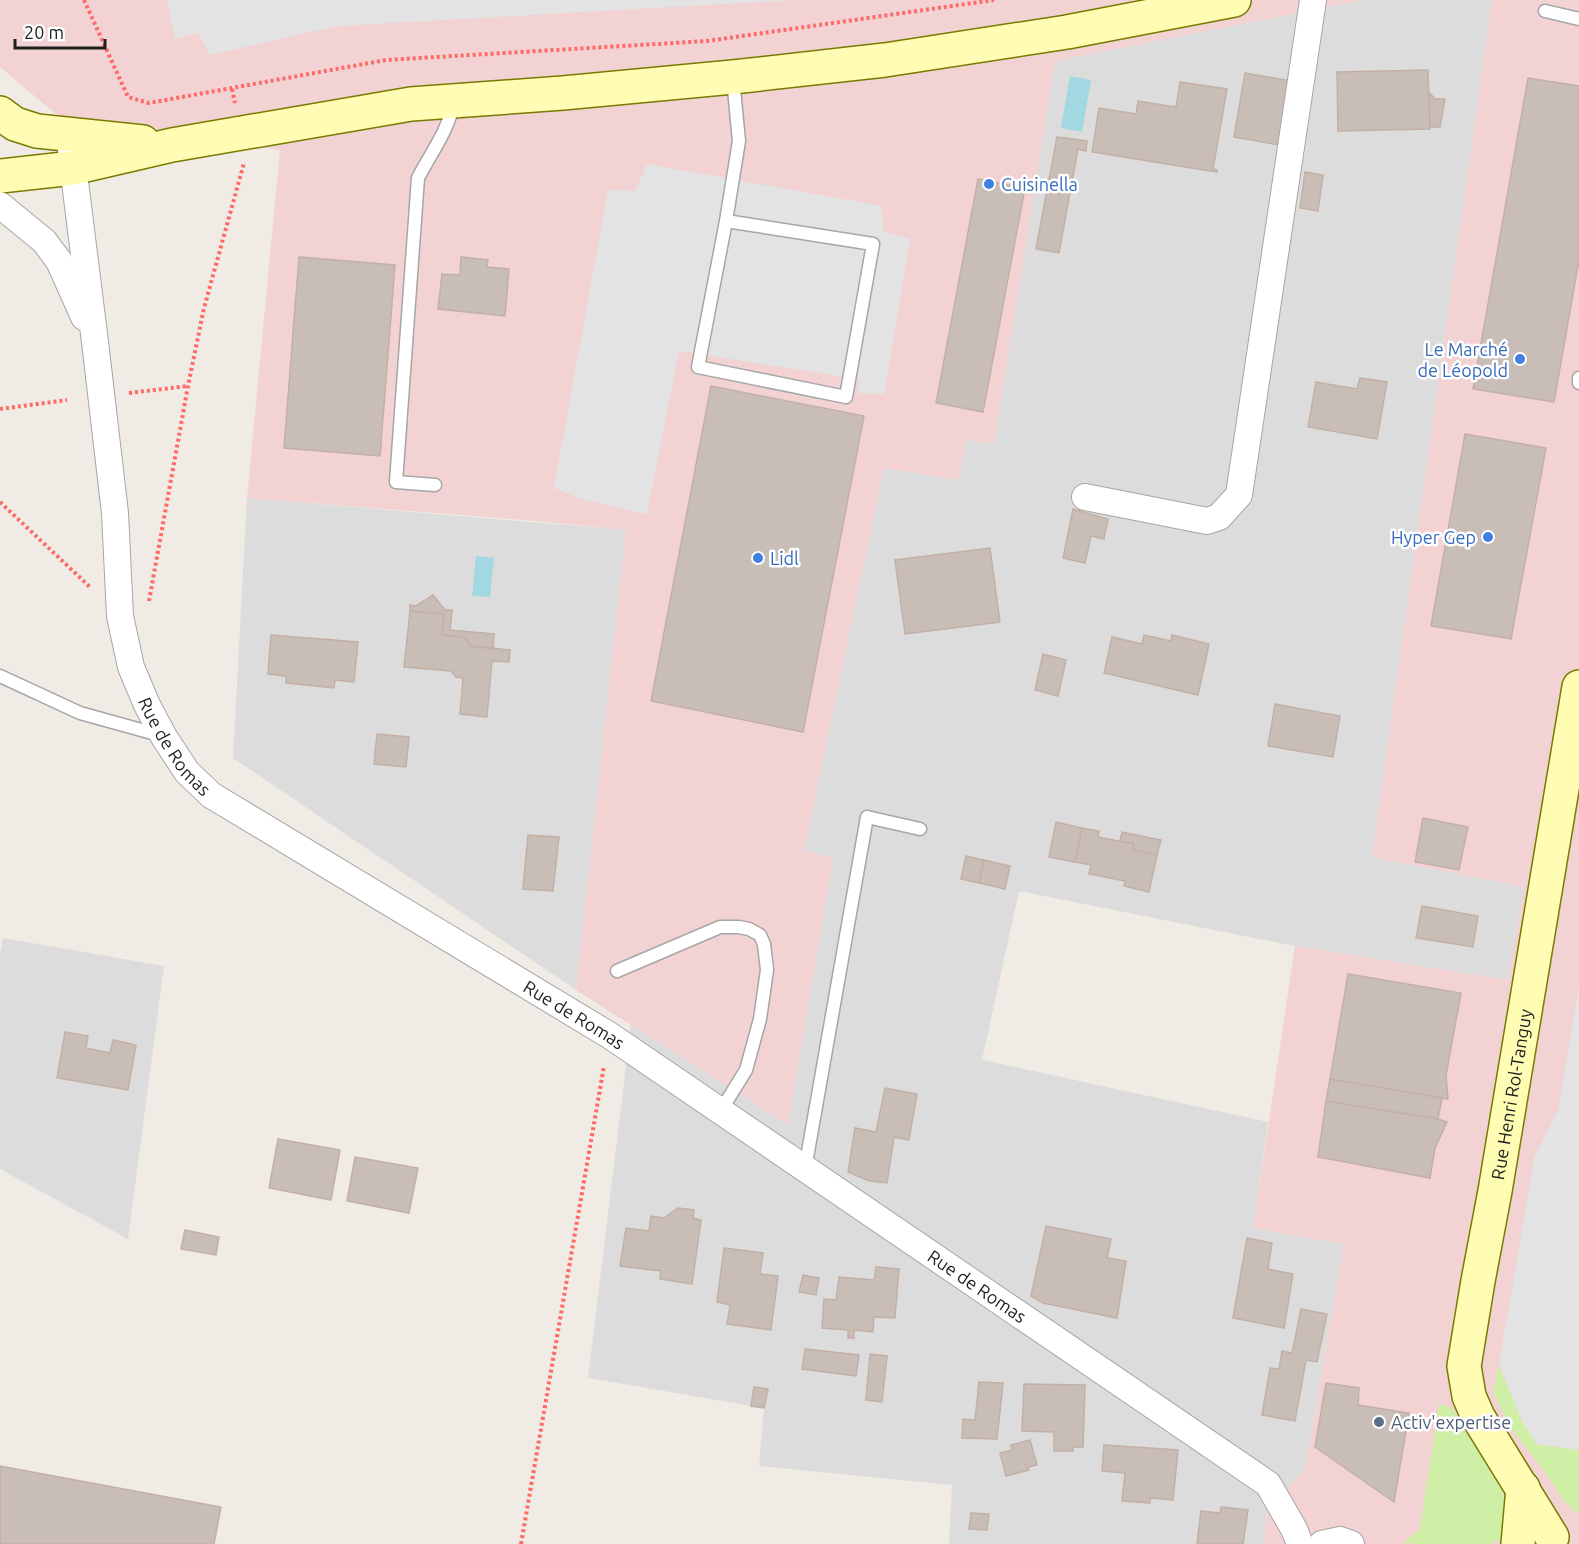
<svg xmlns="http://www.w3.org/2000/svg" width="1579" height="1544" viewBox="0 0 1579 1544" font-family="Ubuntu,sans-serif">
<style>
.residential{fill:#dddcdc}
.commercial{fill:#f2d2d3}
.grass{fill:#d0efa6}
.parking{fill:#e3e3e3}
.water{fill:#a1d8e1}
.building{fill:#c9bdb7;stroke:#c3b0a5;stroke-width:1.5}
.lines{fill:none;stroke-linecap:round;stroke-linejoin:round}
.lane-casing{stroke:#a6a6a6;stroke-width:15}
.street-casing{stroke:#a6a6a6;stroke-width:28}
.secondary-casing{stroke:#787b00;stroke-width:36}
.path{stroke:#ff6966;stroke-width:4;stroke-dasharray:3 3;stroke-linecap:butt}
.lane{stroke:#fff;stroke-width:12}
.street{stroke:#fff;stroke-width:26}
.secondary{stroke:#fffcb4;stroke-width:33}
.shop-dot{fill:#3f7fe0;stroke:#fff;stroke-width:2}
.service-dot{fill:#5c6f8a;stroke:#fff;stroke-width:2}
.labels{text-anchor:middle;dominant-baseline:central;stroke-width:5;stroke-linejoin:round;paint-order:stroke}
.shop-label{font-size:18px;fill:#366cbe;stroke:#fff;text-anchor:start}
.street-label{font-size:18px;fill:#1f1f1f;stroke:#fff}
.service-label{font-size:18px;fill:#4e5e75;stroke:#fff;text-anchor:start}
</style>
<rect width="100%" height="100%" fill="#f0ebe4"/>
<path class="residential" d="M1360,0H1492L1372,856L1524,886L1509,980L1295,946L1019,891L982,1060L1268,1122L1253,1228L1344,1244L1305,1470L1267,1509L1264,1544H949L952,1485L759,1466L764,1408L588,1378L631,1025L788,1124L833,858L803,852L884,468L958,480L966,440L994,444L1055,59Z
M247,498L626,530L576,990L233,758Z
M3,938L164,966L128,1239L0,1169V953Z"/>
<path class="commercial" d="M0,0H1363L1055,61L994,444L966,440L959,480L884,468L804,851L833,858L788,1125L576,990L626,530L523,520L247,498L280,150L63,120L0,67Z
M1492,0H1579V1544H1264L1267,1509L1305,1470L1344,1244L1253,1228L1295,946L1508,980L1524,887L1372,857Z"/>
<path class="grass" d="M1499,1365L1522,1421L1536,1444L1579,1450V1515L1563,1500L1545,1472L1510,1427L1493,1392Z
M1439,1404L1453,1408L1461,1426L1502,1486L1508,1516L1501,1539L1491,1544H1413L1403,1542L1420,1530Z"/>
<path class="parking" d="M167,0H797L338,26L210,55L198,33L175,39Z
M647,164L882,206L883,231L910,239L884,394L858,393L859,379L679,351L647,514L584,500L554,488L608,190L635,191Z
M1579,984V1450L1536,1444L1522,1421L1499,1365L1534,1158L1558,1110Z"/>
<path class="water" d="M1070,76L1091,80L1082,132L1061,128Z
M476,556L494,558L490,597L472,596Z"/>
<path class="building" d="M1428,70L1430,129L1338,131L1337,72Z
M1245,73L1291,81L1279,145L1234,137Z
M1528,78L1579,86V260L1554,402L1473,389Z
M1180,82L1227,89L1213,169L1217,170V172L1092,152L1099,108L1136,114L1138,101L1176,107Z
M1429,92L1435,99H1445L1440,127H1430Z
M1057,137L1087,141L1086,151L1078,149L1059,253L1036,249Z
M1305,172L1323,175L1318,211L1300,208Z
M978,179L1025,188L983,412L936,403Z
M299,257L395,265L380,456L284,448Z
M461,257L488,260L487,267L509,269L505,316L438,309L442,274L460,275Z
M1360,378L1387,382L1377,439L1308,427L1316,382L1357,389Z
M711,386L864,416L803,732L651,701Z
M1465,434L1546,448L1511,639L1431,626Z
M1073,509L1108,519L1104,539L1091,536L1085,563L1063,558Z
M990,548L1000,622L905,634L895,560Z
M433,595L445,610H452L450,630L494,634L493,649L471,646L464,637L442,635L444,614L410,611V605L416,606Z
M410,611L444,614L442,635L464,637L471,646L510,650L509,662L492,661L487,717L460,714L463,678L456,677L451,671L404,667Z
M271,635L358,642L354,682L335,680L334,688L286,683V676L268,674Z
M1144,635L1171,641L1172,635L1209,644L1198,695L1104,673L1112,637L1142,644Z
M1043,654L1066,660L1058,696L1035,690Z
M1275,704L1340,716L1333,757L1268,746Z
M377,734L409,737L406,767L374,764Z
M1423,818L1468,827L1459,870L1415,862Z
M1056,822L1082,828L1075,862L1049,857Z
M1082,828L1099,831L1098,837L1134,844L1133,850L1157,855L1149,892L1124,886L1125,881L1089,874L1091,865L1075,862Z
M1122,832L1161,840L1157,855L1133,850L1134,844L1120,841Z
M528,835L559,837L553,891L523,889Z
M966,856L984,860L979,883L961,879Z
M984,860L1010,866L1005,889L979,883Z
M1422,906L1478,916L1473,947L1416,938Z
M1348,974L1461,993L1446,1075L1448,1099L1330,1079Z
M65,1032L88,1036L86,1048L110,1053L113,1040L136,1045L128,1090L57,1078Z
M1330,1079L1442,1098L1438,1119L1326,1101Z
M885,1088L917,1094L909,1140L894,1137L887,1183L869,1181L848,1172L855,1128L876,1132Z
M1326,1101L1438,1119L1447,1122L1435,1148L1430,1178L1318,1157Z
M278,1139L340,1150L331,1200L269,1188Z
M355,1157L418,1168L409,1213L347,1201Z
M678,1208L694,1210L693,1218L701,1220L692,1284L660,1279L661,1271L620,1266L626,1228L649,1231L651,1216L664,1218Z
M1046,1226L1111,1239L1107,1258L1126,1261L1117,1318L1043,1303L1031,1296Z
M185,1230L219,1237L216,1255L181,1249Z
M1247,1238L1272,1243L1268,1269L1293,1274L1284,1328L1233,1318Z
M724,1248L763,1253L760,1274L778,1276L771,1330L727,1324L730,1305L717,1302Z
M876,1267L899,1269L895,1318L874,1317L873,1332L854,1330V1338H848V1330L822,1328L824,1299L836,1300L839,1277L874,1280Z
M803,1275L819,1278L816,1295L799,1292Z
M1301,1309L1327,1314L1317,1362L1306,1360L1295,1421L1262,1415L1270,1368L1279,1369L1282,1351L1292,1353Z
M805,1349L859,1355L856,1376L802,1369Z
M870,1354L887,1356L882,1402L866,1400Z
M979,1382L1003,1383L997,1439L962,1438L963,1419L975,1420Z
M1326,1383L1359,1388L1358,1405L1409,1413L1394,1502L1315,1447Z
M1024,1384L1085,1385L1083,1447H1073V1451H1054V1432L1022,1431Z
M754,1387L768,1389L764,1408L751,1406Z
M1030,1440L1037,1465L1028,1467L1029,1470L1006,1476L1000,1453L1012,1450L1011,1445Z
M1104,1445L1178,1450L1173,1500L1150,1498V1503L1122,1501L1125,1473L1102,1471Z
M0,1466L221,1507L214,1544H0Z
M1221,1507L1248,1510L1243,1544H1197L1201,1511L1220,1513Z
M971,1513L989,1514L987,1530L969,1529Z"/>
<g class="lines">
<defs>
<path id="lane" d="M1545,11L1579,19
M726,221L873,244L846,397L698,367L726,221L739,141L733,79
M1579,378V383
M435,485L396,482L418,178C431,153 448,131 454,102
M0,676L80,713L163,736
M617,971L720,927H739L749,929L760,935L764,944L767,970L760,1019L746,1070L720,1112
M805,1169L867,817L920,829"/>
<g id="street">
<path id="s1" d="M71,150L95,342L115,513L120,616L131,667L147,705L164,737L187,772L211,795L609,1035L1268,1484L1294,1529L1300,1544"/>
<path d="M0,205L44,241L59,261L84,317"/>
<path d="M1085,497L1207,521L1219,517L1239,495L1313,0"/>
<path d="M1322,1544L1340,1540L1351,1544"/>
</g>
<g id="secondary">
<path d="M0,113L15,124L37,131L143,142"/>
<path d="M0,176L73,168L172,145L411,104L563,93L733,77L885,60L1067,32L1234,0"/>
<path id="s2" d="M1552,1537L1478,1417L1469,1396L1464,1366L1478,1281L1495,1191L1579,687"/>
<path d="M1518,1544L1523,1488"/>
</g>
</defs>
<use href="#lane" class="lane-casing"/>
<use href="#street" class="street-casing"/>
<use href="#secondary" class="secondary-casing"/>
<path class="path" d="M84,0L128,97L149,103L386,60L707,41L994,0
M232,89L235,103
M129,393L188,386
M0,409L67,400
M0,502L91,588
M149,601L188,386L204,308L244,163
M521,1544L604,1066"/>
<use href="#lane" class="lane"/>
<use href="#street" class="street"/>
<use href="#secondary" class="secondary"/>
</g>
<g class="shop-dot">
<circle cx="989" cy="184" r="6"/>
<circle cx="1520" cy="359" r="6"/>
<circle cx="1488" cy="537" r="6"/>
<circle cx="758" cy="558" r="6"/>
</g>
<circle class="service-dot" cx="1379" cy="1422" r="6"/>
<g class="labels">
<g class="shop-label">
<text x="1001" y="184">Cuisinella</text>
<text x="1508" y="349" text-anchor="end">Le Marché<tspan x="1508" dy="21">de Léopold</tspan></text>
<text x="1476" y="537" text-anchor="end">Hyper Gep</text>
<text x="770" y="558">Lidl</text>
</g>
<g class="street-label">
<text stroke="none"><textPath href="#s1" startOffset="612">Rue de Romas</textPath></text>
<text stroke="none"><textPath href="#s1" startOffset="1098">Rue de Romas</textPath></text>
<text stroke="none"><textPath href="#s2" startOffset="470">Rue Henri Rol-Tanguy</textPath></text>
<text stroke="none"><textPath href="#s1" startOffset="1584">Rue de Romas</textPath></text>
</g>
<g class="service-label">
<text x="1391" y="1422">Activ'expertise</text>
</g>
</g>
<path d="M15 39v9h90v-9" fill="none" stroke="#1f1f1f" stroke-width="3"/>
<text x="24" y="39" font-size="18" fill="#1f1f1f" stroke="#ffffff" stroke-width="4.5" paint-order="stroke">20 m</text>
</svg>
